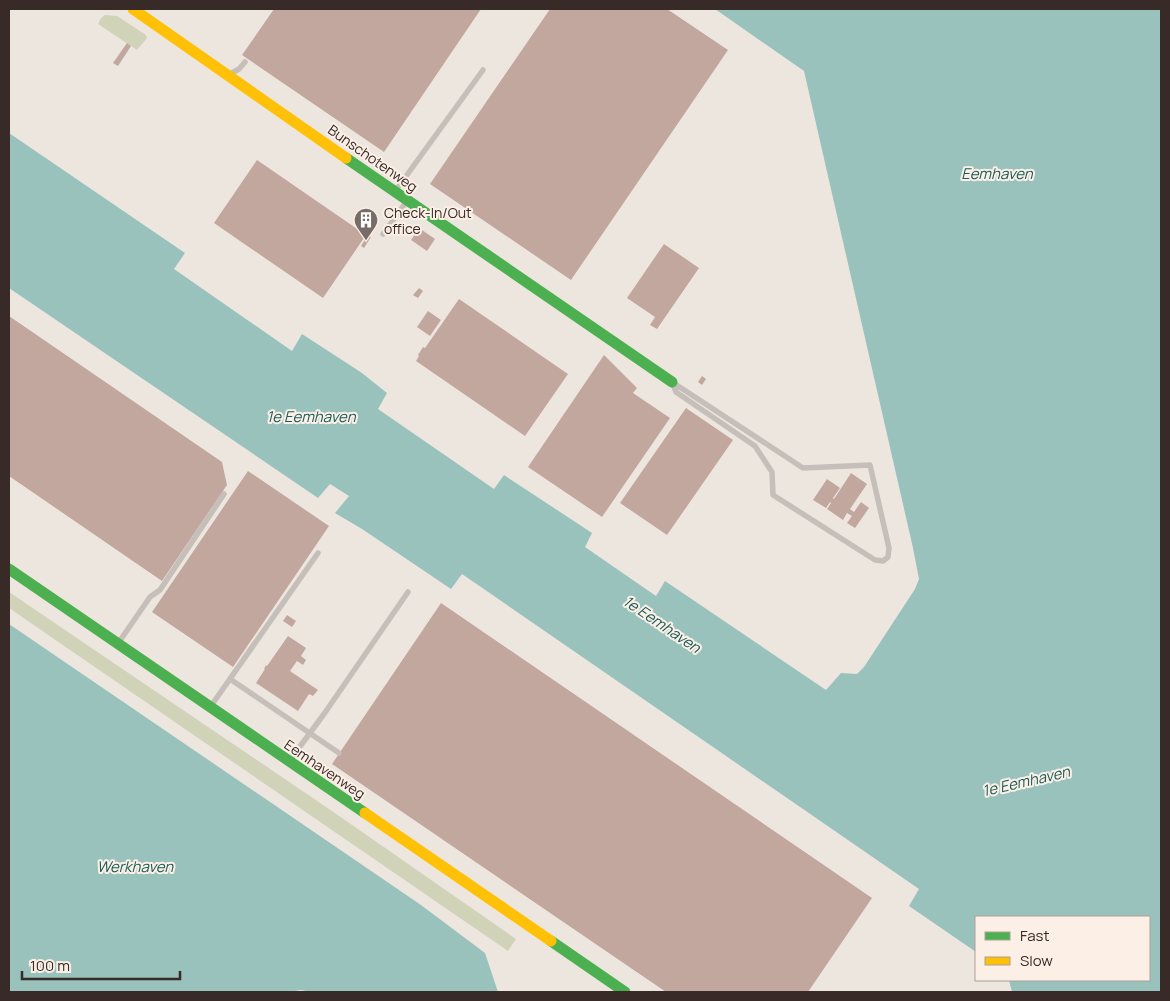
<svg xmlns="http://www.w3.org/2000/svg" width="1170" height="1001" viewBox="0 0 1170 1001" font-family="Manrope,sans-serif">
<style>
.green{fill:#d0d3b8}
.water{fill:#9ac2bd}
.building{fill:#c2a79f}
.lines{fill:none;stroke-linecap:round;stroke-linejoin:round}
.lane{stroke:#c6beb9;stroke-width:5.5}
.fast{stroke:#4caf50;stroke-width:11}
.slow{stroke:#ffc107;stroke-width:11}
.labels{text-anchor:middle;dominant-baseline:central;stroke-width:4;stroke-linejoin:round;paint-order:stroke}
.street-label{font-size:14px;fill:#372a27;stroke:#fbefe6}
.poi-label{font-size:14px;fill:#372a27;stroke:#fbefe6;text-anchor:start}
.water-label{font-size:15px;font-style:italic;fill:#195c5a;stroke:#fbefe6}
</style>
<rect width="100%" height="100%" fill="#ede6df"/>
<path class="green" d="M105,15L117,16L146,35L147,38L137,50L98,24L101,18Z
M9,592L332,811L516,939L508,951L9,608Z"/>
<path class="water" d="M715,9H1161V992H1012L1009,980H1149V917H976V952L909,906L919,889L462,574L451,589L362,529L335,513L349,496L330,484L318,498L9,288V133L185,253L174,269L292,351L302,334L362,373L387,393L378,409L494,489L504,475L592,533L585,547L656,596L665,581L826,690L841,673L857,674L864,667L915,589L919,579L913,548L804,71Z
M9,624L421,905L485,953L498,992H310L301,990L288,992H9Z"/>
<path class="building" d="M274,9H481L384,152L242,55Z
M550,9H667L728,50L571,280L430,184Z
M127,43L131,46L118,66L113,63Z
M257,160L366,235L323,298L214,223Z
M419,228L435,239L427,251L411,240Z
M368,235L371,237L364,248L361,246Z
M664,244L699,268L657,329L650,325L655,317L627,298Z
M419,288L423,291L418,298L413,295Z
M459,299L568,374L525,436L416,361L419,356L418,355L423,347L425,348Z
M428,311L441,320L430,336L417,327Z
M9,316L222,462L227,485L162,581L9,476Z
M604,355L637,388L633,393L670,418L602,517L528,467Z
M702,376L706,379L702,385L698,382Z
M686,408L733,440L667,535L620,503Z
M248,471L329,526L233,667L152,612Z
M851,473L867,484L850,509L854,512L861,502L869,508L855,528L847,523L852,516L847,513L843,520L827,509L831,503L830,502L826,508L813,500L827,479L840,488L833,498L834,499Z
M441,603L872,898L808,992H666L332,764Z
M287,615L296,621L292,627L283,621Z
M288,636L306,648L301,656L306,660L303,665L297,661L290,671L318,690L313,696L309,694L298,711L256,683L265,669H264L266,665L267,666Z"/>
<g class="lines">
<path class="lane" d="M230,74L239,69L245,62
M396,190L483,70
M383,234L407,201
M672,382L803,468L870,465L889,548L888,557L883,561L875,560L773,495L772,472L755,446L676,392Z
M119,642L150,597L160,590L224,494
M230,679L339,753
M211,706L318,553
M290,760L324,714L408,592"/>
<path class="fast" d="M346,158L672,382
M9,569L365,813
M551,941L625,992"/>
<path class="slow" d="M133,9L346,158
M365,813L551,941"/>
</g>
<defs>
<symbol id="building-pin" viewBox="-11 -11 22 30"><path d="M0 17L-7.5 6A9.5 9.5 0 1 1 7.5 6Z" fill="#776c67" stroke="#fbefe6"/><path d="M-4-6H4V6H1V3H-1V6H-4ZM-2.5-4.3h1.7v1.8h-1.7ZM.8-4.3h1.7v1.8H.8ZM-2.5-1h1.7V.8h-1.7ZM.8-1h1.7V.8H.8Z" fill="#fff"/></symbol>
</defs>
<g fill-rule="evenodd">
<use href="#building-pin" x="352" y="206" width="28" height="38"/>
</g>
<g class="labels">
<g class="street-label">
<text transform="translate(373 158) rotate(35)">Bunschotenweg</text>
<text transform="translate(325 769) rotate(34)">Eemhavenweg</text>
</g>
<g class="poi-label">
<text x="384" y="212">Check-In/Out<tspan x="384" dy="16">office</tspan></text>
</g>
<g class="water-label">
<text x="997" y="173">Eemhaven</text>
<text x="311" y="416">1e Eemhaven</text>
<text transform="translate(662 624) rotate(34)">1e Eemhaven</text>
<text transform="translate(1026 781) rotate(-13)">1e Eemhaven</text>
<text x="135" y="866">Werkhaven</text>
</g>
</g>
<rect width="1170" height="1001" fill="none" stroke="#372a27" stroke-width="20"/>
<rect x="975" y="916" width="175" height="65" fill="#fbefe6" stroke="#ada09a"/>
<rect x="985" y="932" width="25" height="8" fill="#4caf50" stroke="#ada09a"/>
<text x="1020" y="941" font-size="15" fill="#372a27">Fast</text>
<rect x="985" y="957" width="25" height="8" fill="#ffc107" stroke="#ada09a"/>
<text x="1020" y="966" font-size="15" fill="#372a27">Slow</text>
<path d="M22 971v8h158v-8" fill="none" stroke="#372a27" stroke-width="2.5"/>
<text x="30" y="971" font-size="15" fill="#372a27" stroke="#fbefe6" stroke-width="4" paint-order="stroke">100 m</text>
</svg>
